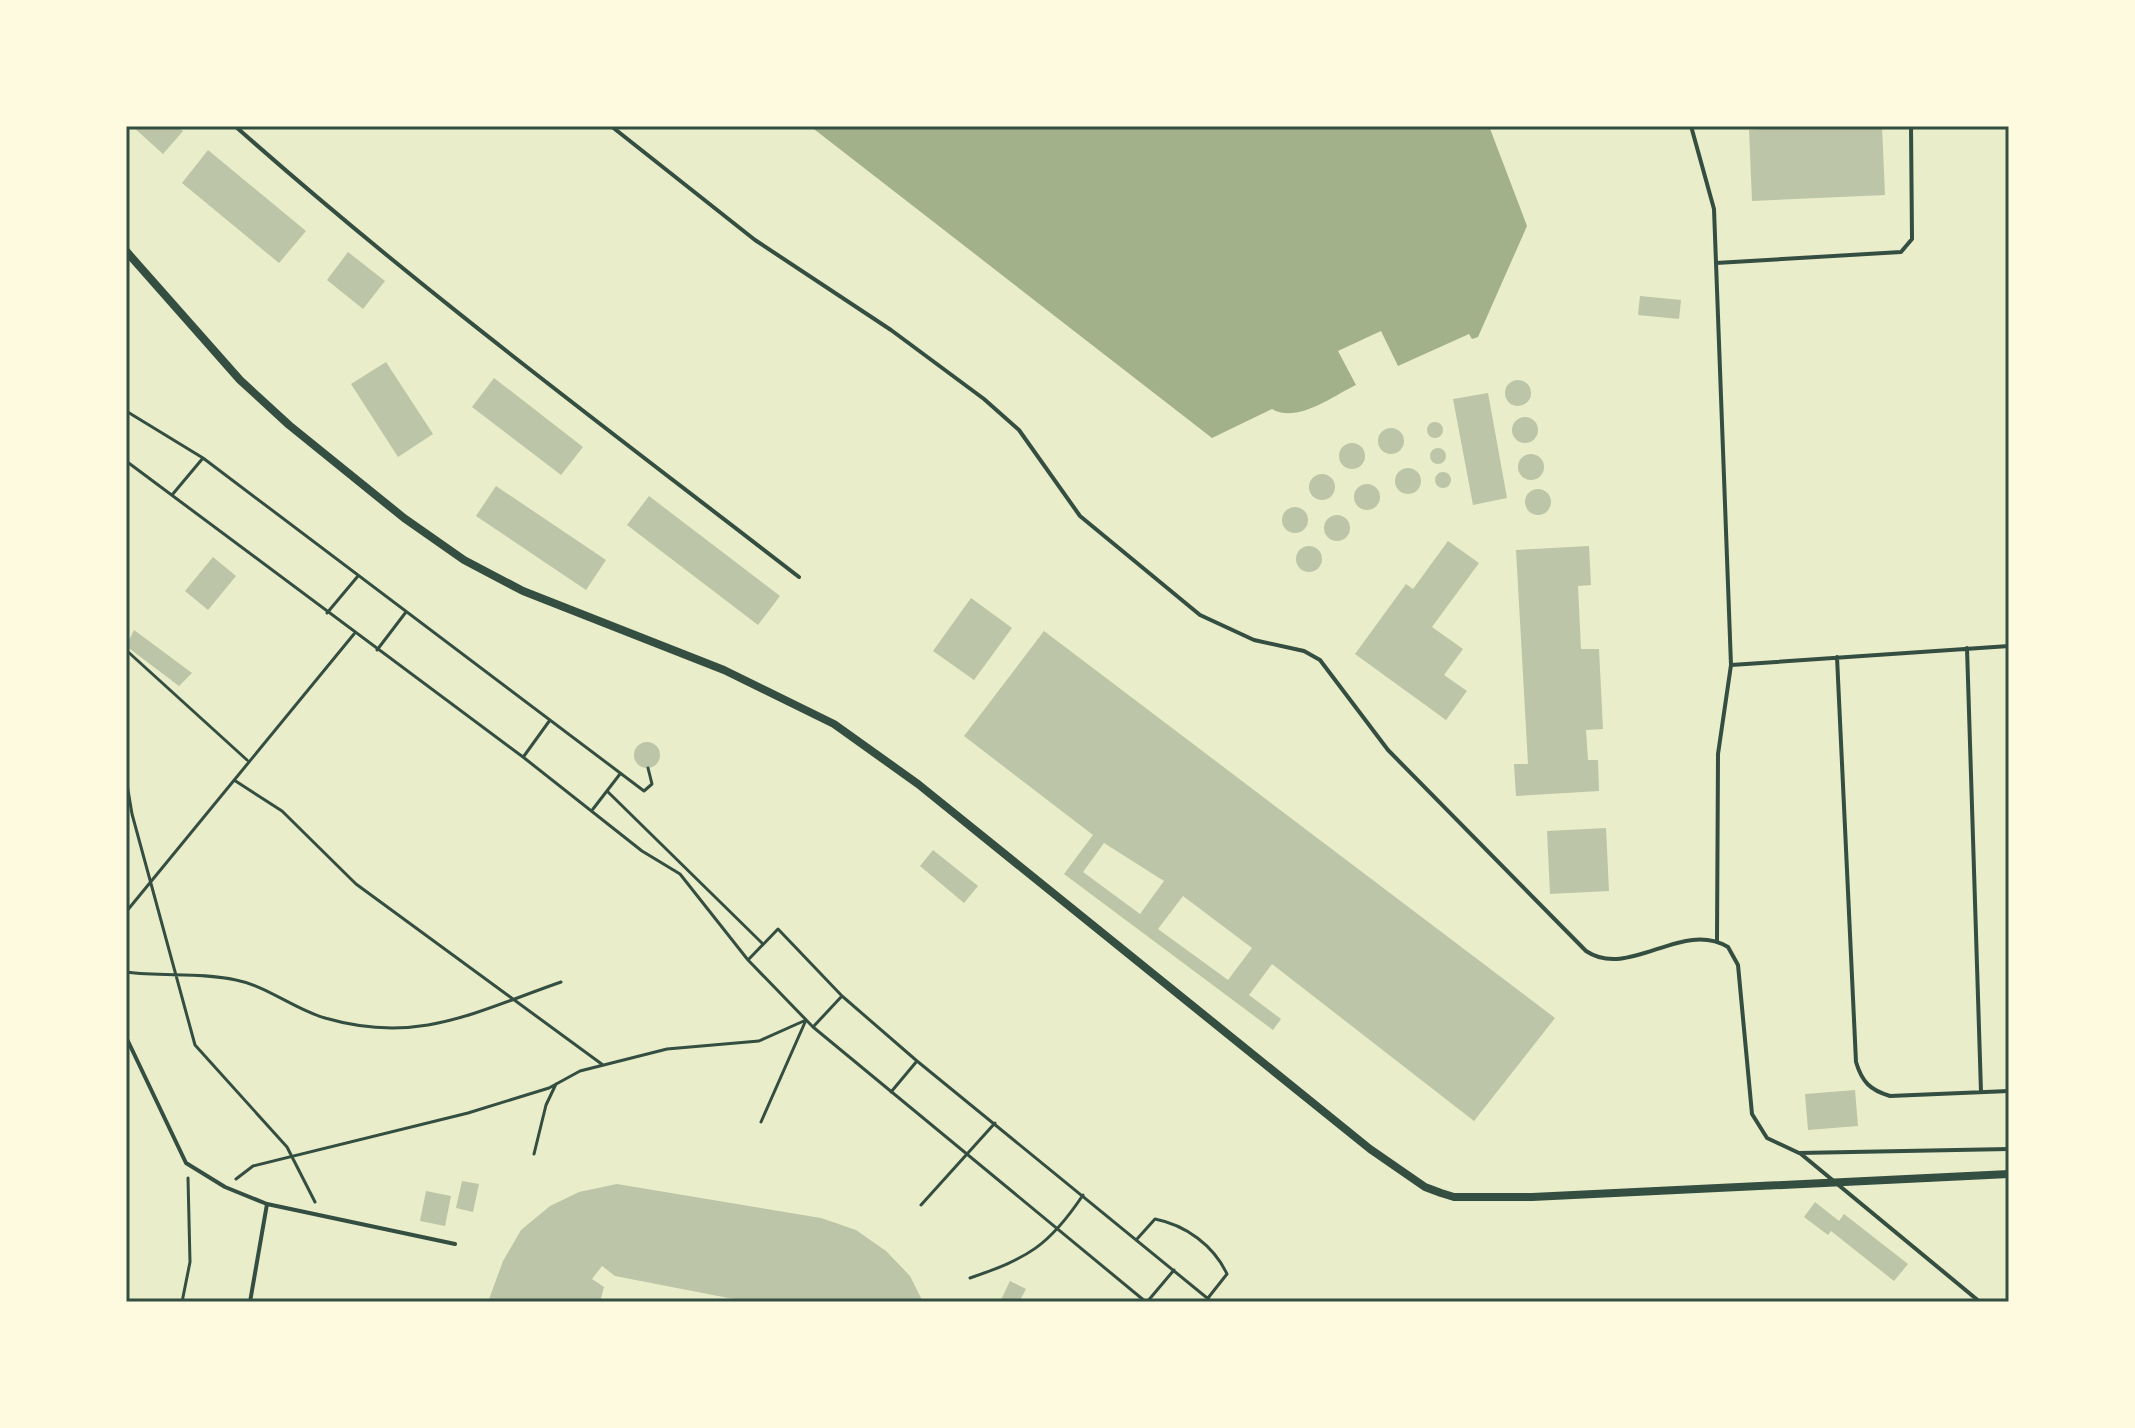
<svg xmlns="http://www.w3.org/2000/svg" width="2135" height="1428" viewBox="0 0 2135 1428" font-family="'Golos Text',sans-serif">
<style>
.water{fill:#a3b18a}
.building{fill:#bcc5a7;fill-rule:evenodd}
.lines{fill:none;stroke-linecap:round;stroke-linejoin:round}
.path{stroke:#344e41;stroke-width:3}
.service{stroke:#344e41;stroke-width:4}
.minor{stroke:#344e41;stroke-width:8}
.neatline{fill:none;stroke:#344e41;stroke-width:3}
</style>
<rect width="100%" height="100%" fill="#e9edc9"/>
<path class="water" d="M810,126H1489L1527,226L1478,337L1472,339L1469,334L1398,366L1381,331L1338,351L1356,385C1333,396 1296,424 1272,409L1212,438Z"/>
<path class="building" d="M132,126H177L183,131L163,154Z
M1798,126H1882L1885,195L1752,201L1749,130Z
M208,150L306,231L279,263L182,183Z
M348,252L385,281L363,309L327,280Z
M1640,296L1681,300L1679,319L1638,315Z
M386,362L433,434L398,457L351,384Z
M494,378L583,447L561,475L472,407Z
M1505 393a13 13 0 1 1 26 0a13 13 0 1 1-26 0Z
M1488,393L1507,498L1473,505L1453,399Z
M1512 430a13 13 0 1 1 26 0a13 13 0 1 1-26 0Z
M1427 430a8 8 0 1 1 16 0a8 8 0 1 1-16 0Z
M1378 441a13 13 0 1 1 26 0a13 13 0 1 1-26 0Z
M1339 456a13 13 0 1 1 26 0a13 13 0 1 1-26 0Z
M1430 456a8 8 0 1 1 16 0a8 8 0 1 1-16 0Z
M1518 467a13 13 0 1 1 26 0a13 13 0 1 1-26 0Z
M1395 481a13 13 0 1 1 26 0a13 13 0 1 1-26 0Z
M1435 480a8 8 0 1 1 16 0a8 8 0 1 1-16 0Z
M1309 487a13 13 0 1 1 26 0a13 13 0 1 1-26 0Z
M1354 497a13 13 0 1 1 26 0a13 13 0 1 1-26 0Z
M496,486L606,560L586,590L476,516Z
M1525 502a13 13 0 1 1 26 0a13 13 0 1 1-26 0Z
M649,496L780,596L758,625L627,525Z
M1282 520a13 13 0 1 1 26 0a13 13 0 1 1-26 0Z
M1324 528a13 13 0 1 1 26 0a13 13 0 1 1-26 0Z
M1448,541L1479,563L1432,627L1463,649L1444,675L1467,691L1446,720L1355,654L1406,584L1413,589Z
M1296 559a13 13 0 1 1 26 0a13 13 0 1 1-26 0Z
M1589,546L1591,585L1578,586L1581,649H1599L1603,729L1586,730L1588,760H1598L1599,791L1516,796L1514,764H1528L1516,550Z
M213,557L236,576L208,610L185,591Z
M971,598L1012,628L974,680L933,651Z
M134,630L192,673L179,686L126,646Z
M1044,631L1555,1018L1474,1121L1272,964L1249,995L1281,1019L1273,1030L1064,874L1093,835L964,736ZM1104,843L1164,881L1140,914L1083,872ZM1183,896L1252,948L1228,980L1158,929Z
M634 755a13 13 0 1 1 26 0a13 13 0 1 1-26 0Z
M1606,828L1609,891L1550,894L1547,831Z
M933,850L978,886L964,903L920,866Z
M1855,1090L1858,1126L1808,1130L1805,1094Z
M462,1181L479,1184L473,1212L456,1208Z
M617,1184L821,1218L856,1230L886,1251L910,1276L923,1302H749L615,1276L602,1266L592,1279L604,1287L600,1302H488L503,1261L521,1230L550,1206L579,1192Z
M426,1191L451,1196L445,1226L420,1221Z
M1815,1202L1839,1221L1844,1214L1908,1264L1894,1281L1831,1231L1828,1235L1804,1217Z
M1010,1281L1026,1289L1019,1302H1000Z"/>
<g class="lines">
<path class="path" d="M126,411L203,458L644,791L652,784L648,768
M126,461L523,757L642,851L680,874L748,960L813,1027L1146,1302
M172,495L203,458
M327,613L358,576
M126,650L247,760
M377,650L406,612
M524,756L550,720
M126,778L132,814L195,1045L287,1147L315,1202
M234,780L282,811L356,884L603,1065
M607,791L763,944
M593,809L620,774
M126,912L354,634
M748,960L778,929L842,996L917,1061L1212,1302
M126,972C162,977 200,972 236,980C267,986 294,1009 325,1018C418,1045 475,1012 561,982
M813,1027L842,996
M891,1092L917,1061
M761,1122L806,1020
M534,1154L546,1105L556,1084
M236,1179L253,1166L468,1113L549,1088L580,1071L667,1049L759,1041L806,1020
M921,1205L995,1123
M1137,1239L1155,1219C1186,1225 1214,1246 1227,1274L1208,1298
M970,1278C1028,1258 1049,1246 1083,1195
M182,1302L190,1262L188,1178
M1147,1302L1174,1270"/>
<path class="service" d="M235,126C415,286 609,430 799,577
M611,126L755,240L891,330L984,399L1019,430L1080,516L1200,615L1254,640L1304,651L1320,660L1388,750L1586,951C1629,980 1682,919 1728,947L1738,965L1752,1114L1767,1138L1799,1153L2009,1149
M1691,126L1714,209L1731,665L1718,754L1717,941
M1716,263L1901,252L1912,239L1911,126
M1967,648L1981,1092
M1837,657L1856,1062C1862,1082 1870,1090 1890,1096L2009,1091
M1731,665L2009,646
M126,1037L186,1163L225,1187L267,1204L455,1244
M1801,1154L1980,1302
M250,1302L267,1204"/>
<path class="minor" d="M126,251L240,380L289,425L404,518L464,560L523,591L724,670L834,724L918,784L1370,1149L1425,1187L1441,1193L1454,1197H1532L2009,1174"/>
</g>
<rect width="2135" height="1428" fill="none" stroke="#fefae0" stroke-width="256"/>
<rect x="128" y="128" width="1879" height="1172" class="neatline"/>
</svg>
